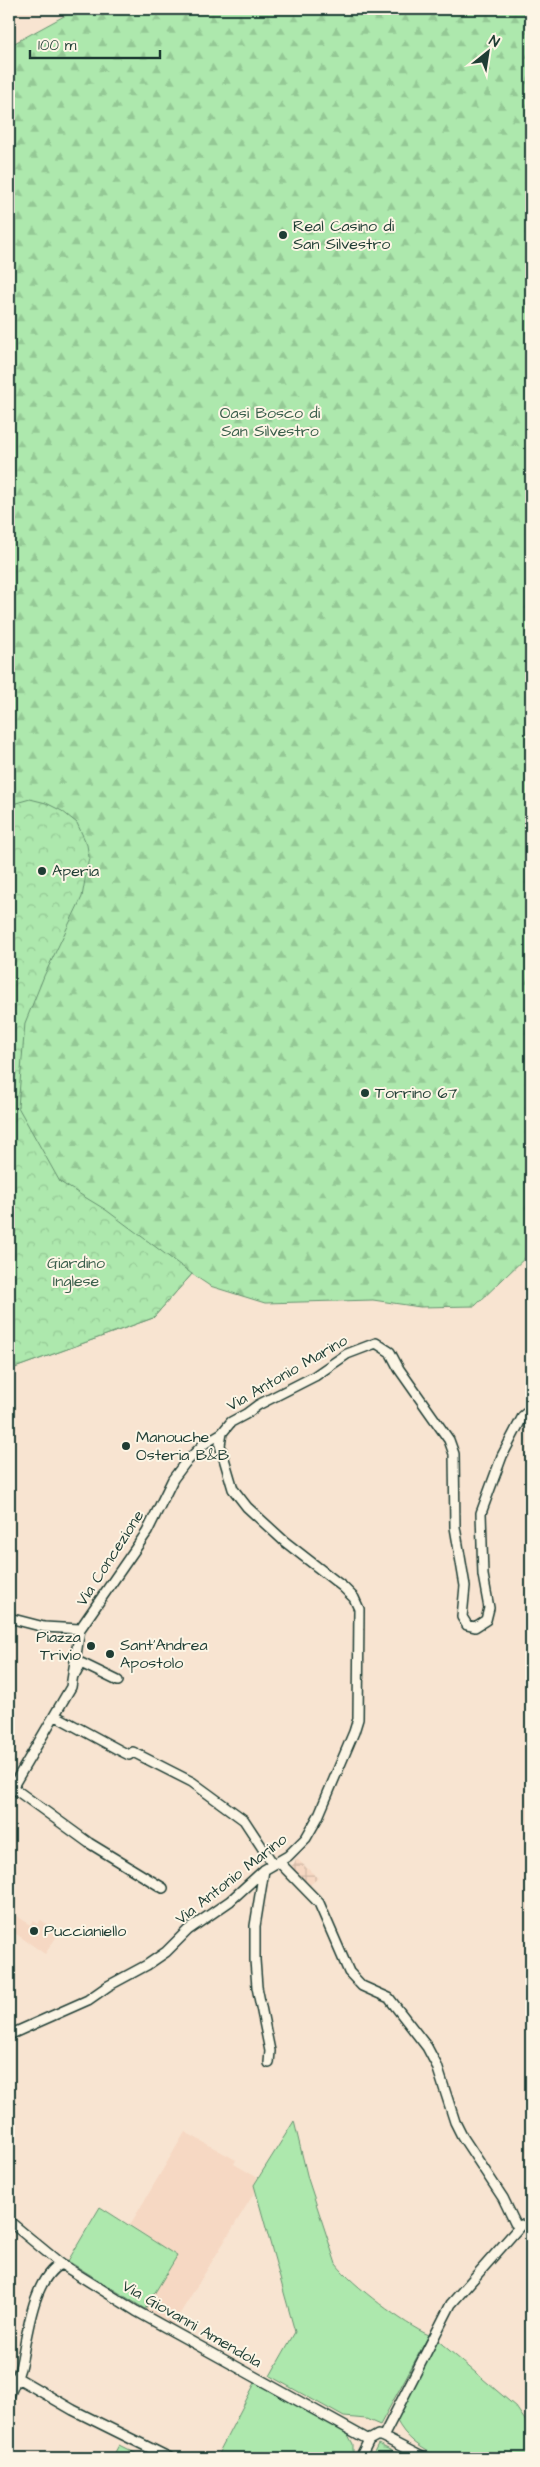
<svg xmlns="http://www.w3.org/2000/svg" width="540" height="2467" viewBox="0 0 540 2467" font-family="'Architects Daughter',sans-serif">
<style>
.built{fill:#f6d8c3}
.industrial{fill:url(#industrial-grid)}
.grass{fill:#ade8ad;stroke:#669270}
.forest{fill:url(#forest-firs);stroke:#669270}
.cemetery{fill:url(#cemetery-stones);stroke:#669270}
.park{fill:url(#park-crowns);stroke:#669270}
.lines{fill:none;stroke-linecap:round;stroke-linejoin:round}
.minor-casing{stroke:#1f3d34;stroke-width:12}
.minor{stroke:#fcf5e5;stroke-width:9}
.poi-dot{fill:#1f3d34;stroke:#fcf5e5;stroke-width:2}
.labels{text-anchor:middle;dominant-baseline:central;stroke-width:4;stroke-linejoin:round;paint-order:stroke}
.poi-label{font-size:16px;fill:#1f3d34;stroke:#fcf5e5;text-anchor:start}
.park-label{font-size:16px;fill:#3b5f4c;stroke:#fcf5e5}
.street-label{font-size:16px;fill:#1f3d34;stroke:#fcf5e5}
</style>
<defs>
<pattern id="industrial-grid" width="8" height="8" patternUnits="userSpaceOnUse" patternTransform="scale(1.25)"><rect width="8" height="8" fill="#f6d8c3"/><path d="M0 4h8M4 0v8" fill="none" stroke="#d2baa8"/></pattern>
<pattern id="forest-firs" width="22" height="20" patternUnits="userSpaceOnUse" patternTransform="scale(1.25)"><rect width="22" height="20" fill="#ade8ad"/><path d="M5 1l3.5 6h-7zM16 11l3.5 6h-7z" fill="#94c895"/></pattern>
<pattern id="cemetery-stones" width="16" height="16" patternUnits="userSpaceOnUse" patternTransform="scale(1.25)"><rect width="16" height="16" fill="#ade8ad"/><path d="M2 7V4a2 2 0 0 1 4 0v3zM10 15v-3a2 2 0 0 1 4 0v3z" fill="#94c895"/></pattern>
<pattern id="park-crowns" width="20" height="18" patternUnits="userSpaceOnUse" patternTransform="scale(1.25)"><rect width="20" height="18" fill="#ade8ad"/><path d="M2 6a3 3 0 1 1 6 0M12 15a3 3 0 1 1 6 0" fill="none" stroke="#94c895"/></pattern>
</defs>
<rect width="100%" height="100%" fill="#f8e4d1"/>
<filter id="ink" filterUnits="userSpaceOnUse"><feTurbulence type="fractalNoise" baseFrequency=".02" numOctaves="2"/><feDisplacementMap in="SourceGraphic" scale="10" xChannelSelector="R" yChannelSelector="G"/><feConvolveMatrix kernelMatrix="1 2 1 2 8 2 1 2 1" color-interpolation-filters="sRGB"/></filter>
<g filter="url(#ink)">
<path class="built" d="M9,1910L30,1925L33,1921L37,1924L41,1920L59,1933L45,1954L9,1929Z
M185,2132L236,2160L234,2164L258,2178L254,2185L256,2190L173,2325L145,2309L177,2256L130,2225Z"/>
<path class="industrial" d="M297,1859L318,1878L310,1885L291,1867Z"/>
<path class="grass" d="M294,2121L308,2179L336,2264C352,2285 405,2325 429,2335L380,2425L366,2419L344,2417L270,2376L295,2332L254,2185Z
M100,2207L177,2256L145,2309L68,2261Z
M436,2339L516,2407L531,2429V2458C513,2458 456,2462 442,2458C422,2450 405,2438 396,2419Z
M256,2381L346,2431L353,2444V2458H216Z
M119,2445L145,2458H112Z"/>
<path class="forest" d="M77,9H531V1252L475,1306L420,1307L373,1300L265,1303L210,1286L192,1274L153,1318L9,1370L14,1158L9,957V46Z"/>
<path class="cemetery" d="M378,2444L406,2458H371Z"/>
<path class="park" d="M30,799L46,803L62,811L77,823L87,845L89,857L82,897L44,976L25,1023L18,1107L60,1182L106,1210L192,1274L153,1318L9,1370V805Z"/>
<g class="lines">
<defs>
<path id="minor" d="M9,1618L44,1627L80,1629
M76,1673L81,1663L118,1681
M56,1716L119,1750L129,1755L133,1752L192,1782L244,1820L273,1864
M12,1787L89,1843L163,1888
M9,1793L71,1687L80,1629L147,1532L173,1479L185,1463L204,1444L222,1433
M279,1862L319,1903L349,1972L362,1986L389,1998L427,2047L437,2066L455,2122L462,2136L503,2198L515,2223
M264,1870L255,1926V1960L257,1987L270,2051L269,2063
M9,2035L88,2000L108,1986L147,1965L166,1952L188,1930L230,1901L264,1870L288,1856L306,1838L318,1817L354,1732L358,1719L359,1609L354,1598L343,1587L284,1541L247,1507L233,1489L220,1445L222,1433L231,1422L246,1414L258,1405L315,1376L347,1354L376,1343L390,1352L399,1369L449,1440L454,1454L455,1527L465,1586L462,1617L467,1625L475,1627L486,1620L489,1608L483,1575L481,1513L502,1456L523,1416L531,1409
M9,2221L61,2264L136,2311L369,2440
M16,2377L73,2410L170,2458
M9,2396C13,2386 19,2375 21,2364C27,2336 33,2277 61,2264
M383,2437L451,2304L521,2225
M369,2440L378,2435L383,2437L424,2458
M360,2458L369,2440"/>
</defs>
<use href="#minor" class="minor-casing"/>
<use href="#minor" class="minor"/>
</g>
</g>
<g class="poi-dot">
<circle cx="283" cy="235" r="5"/>
<circle cx="42" cy="871" r="5"/>
<circle cx="365" cy="1093" r="5"/>
<circle cx="126" cy="1446" r="5"/>
<circle cx="91" cy="1646" r="5"/>
<circle cx="110" cy="1654" r="5"/>
<circle cx="34" cy="1931" r="5"/>
</g>
<g class="labels">
<g class="poi-label">
<text x="293" y="226">Real Casino di<tspan x="293" dy="18">San Silvestro</tspan></text>
<text x="52" y="871">Aperia</text>
<text x="375" y="1093">Torrino 67</text>
<text x="136" y="1437">Manouche<tspan x="136" dy="18">Osteria B&amp;B</tspan></text>
<text x="81" y="1637" text-anchor="end">Piazza<tspan x="81" dy="18">Trivio</tspan></text>
<text x="120" y="1645">Sant'Andrea<tspan x="120" dy="18">Apostolo</tspan></text>
<text x="44" y="1931">Puccianiello</text>
</g>
<g class="park-label">
<text x="270" y="413">Oasi Bosco di<tspan x="270" dy="18">San Silvestro</tspan></text>
<text x="76" y="1263">Giardino<tspan x="76" dy="18">Inglese</tspan></text>
</g>
<g class="street-label">
<text transform="translate(287 1373) rotate(-30)">Via Antonio Marino</text>
<text transform="translate(110 1558) rotate(-57)">Via Concezione</text>
<text transform="translate(231 1879) rotate(-38)">Via Antonio Marino</text>
<text transform="translate(192 2324) rotate(30)">Via Giovanni Amendola</text>
</g>
</g>
<rect width="540" height="2467" fill="none" stroke="#fcf5e5" stroke-width="30"/>
<rect x="15" y="15" width="510" height="2437" fill="none" stroke="#1f3d34" stroke-width="2" filter="url(#ink)"/>
<g transform="translate(488 52) rotate(30)" stroke="#fcf5e5" stroke-width="4" paint-order="stroke">
<path d="M0-4L9 19L0 12L-9 19Z" fill="#1f3d34"/>
<text y="-8" font-size="14" font-weight="bold" text-anchor="middle" fill="#1f3d34">N</text>
</g>
<path d="M30 50v8h130v-8" fill="none" stroke="#1f3d34" stroke-width="2.5"/>
<text x="38" y="50" font-size="15" fill="#1f3d34" stroke="#fcf5e5" stroke-width="4" paint-order="stroke">100 m</text>
</svg>
